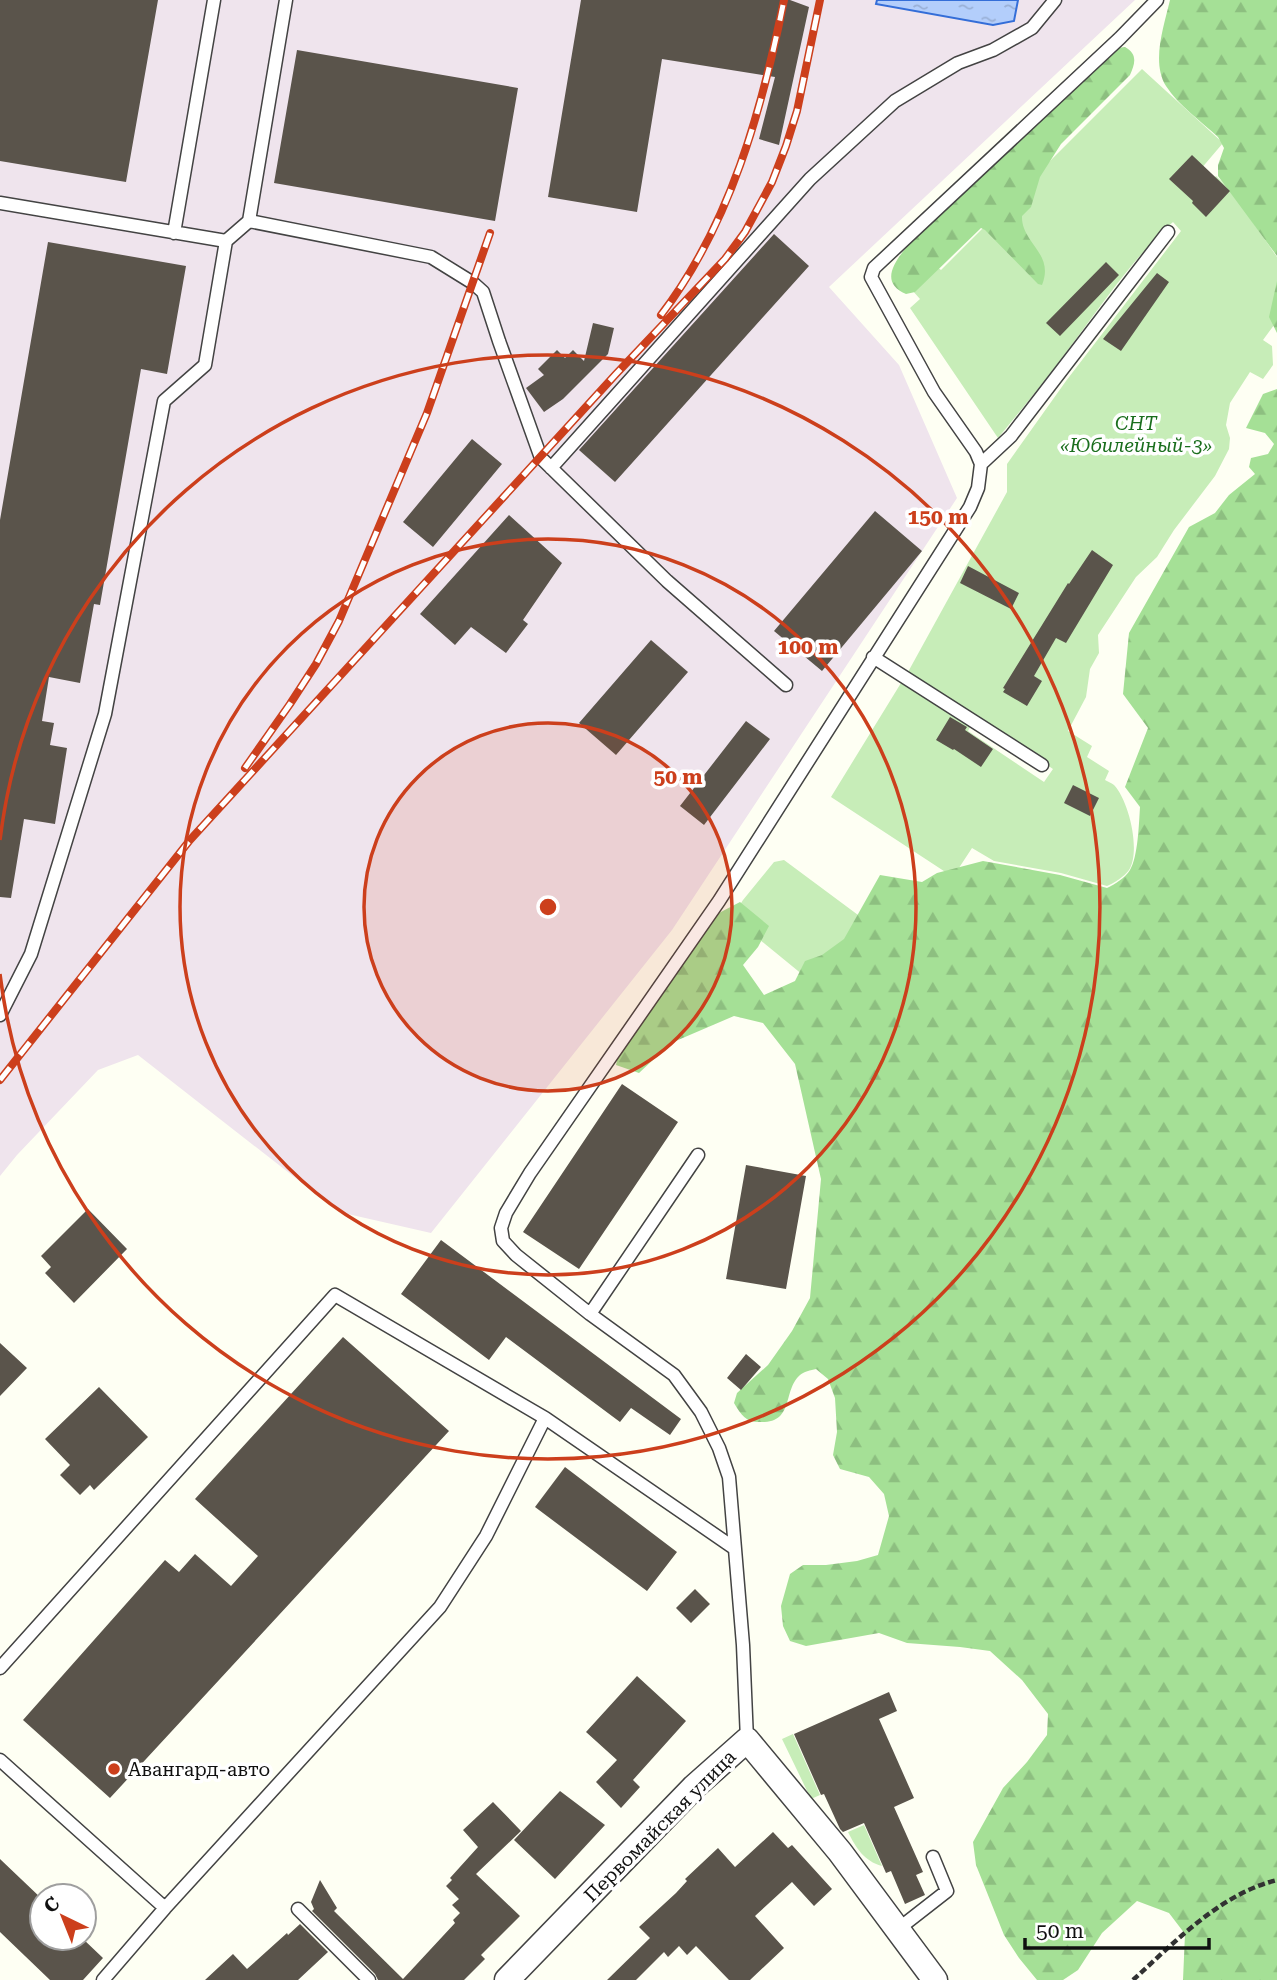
<svg xmlns="http://www.w3.org/2000/svg" width="1277" height="1980" viewBox="0 0 1277 1980" font-family="'Roboto Serif',serif">
<style>
.industrial{fill:#efe4ed}
.grass{fill:#c7edb8}
.forest{fill:url(#forest-firs)}
.water{fill:url(#water-ripples);stroke:#346ed8;stroke-width:2}
.building{fill:#5a544b}
.lines{fill:none;stroke-linecap:round;stroke-linejoin:round}
.lane-casing{stroke:#434343;stroke-width:15}
.street-casing{stroke:#434343;stroke-width:27}
.path{stroke:#323232;stroke-width:4.5;stroke-dasharray:7 3.5;stroke-linecap:butt}
.lane{stroke:#fff;stroke-width:12}
.street{stroke:#fff;stroke-width:24}
.rail-casing{stroke:#cc3f1c;stroke-width:8}
.rail{stroke:#fff;stroke-width:5;stroke-dasharray:16;stroke-linecap:butt}
.ring{fill:none;stroke:#cc3f1c;stroke-width:3.5}
.poi-dot{fill:#cc3f1c;stroke:#fff;stroke-width:2.5}
.labels{text-anchor:middle;dominant-baseline:central;stroke-width:7;stroke-linejoin:round;paint-order:stroke}
.park-label{font-size:19px;font-style:italic;fill:#1a6e1d;stroke:#fff}
.poi-label{font-size:19px;fill:#101010;stroke:#fff;text-anchor:start}
.street-label{font-size:19px;fill:#101010;stroke:#fff}
.centre{fill:#cc3f1c;stroke:#fff;stroke-width:3.5}
.ring-label{font-size:21px;text-anchor:middle;font-weight:bold;fill:#cc3f1c;stroke:#fff;stroke-width:7;stroke-linejoin:round;paint-order:stroke}
</style>
<defs>
<pattern id="forest-firs" width="22" height="20" patternUnits="userSpaceOnUse" patternTransform="scale(1.75)"><rect width="22" height="20" fill="#a5e096"/><path d="M5 1l3.5 6h-7zM16 11l3.5 6h-7z" fill="#8dbf80"/></pattern>
<pattern id="water-ripples" width="26" height="14" patternUnits="userSpaceOnUse" patternTransform="scale(1.75)"><rect width="26" height="14" fill="#b3cefb"/><path d="M2 4q2-2 4 0t4 0M15 11q2-2 4 0t4 0" fill="none" stroke="#99b0d6"/></pattern>
</defs>
<rect width="100%" height="100%" fill="#fefff3"/>
<path class="industrial" d="M0,0H1135L829,287L899,365L957,498L672,930L431,1233L339,1212L138,1055L98,1070L17,1155L0,1176Z"/>
<path class="grass" d="M1142,69L1223,143L1200,170L1212,181L1216,176L1231,191L1277,257V321L1263,340L1272,346L1273,365L1263,379L1250,372L1230,403L1226,425L1230,438L1229,449L1215,476L1174,530L1157,557L1136,577L1098,635L1099,653L1090,669L1086,697L1068,731L1092,746L1087,757L1109,771L1105,780C1108,782 1112,783 1114,785C1129,801 1141,851 1129,870C1124,877 1114,883 1107,886L1061,873L994,861L972,848L953,877L831,797L901,683L970,727L968,731L1044,782L1053,769L908,672L1007,492V464L1066,381L1181,231L1173,222C1136,255 1108,296 1079,335C1053,371 1026,404 998,438L910,308L920,299L912,290L936,266L941,270Z
M784,860L885,935L836,1002L732,917L743,900L774,862Z
M793,1734L820,1795L811,1799L782,1739Z
M864,1825L882,1866C864,1861 856,1848 848,1832Z"/>
<path class="forest" d="M1170,0H1277V256L1218,176V165L1224,148L1218,137C1202,122 1178,105 1166,86C1151,62 1164,26 1170,0Z
M1125,47C1138,54 1135,64 1130,75L1061,144L1040,177L1031,207L1022,216C1021,243 1055,253 1042,285L1038,284L985,230L981,228L915,292L906,294C878,282 896,260 909,244L1118,48Z
M1277,281V333L1269,317Z
M1277,389V1980H1183L1185,1934L1169,1913L1137,1901L1102,1933L1078,1970L1063,1980H1037L1019,1958L1004,1935L976,1865L973,1842L1003,1788L1027,1762L1047,1735L1048,1714L1022,1680L990,1651L960,1647L907,1643L879,1633L806,1646L790,1641L783,1626L781,1606L790,1574L803,1565H826L857,1561L878,1555L889,1516L884,1494L869,1477L840,1469L833,1455L837,1432L835,1398L828,1379L816,1369C811,1370 803,1372 800,1375C782,1391 795,1424 759,1422C746,1422 741,1415 734,1403L737,1393L768,1365L792,1331L810,1298L821,1179L795,1064L763,1023L734,1016L671,1043L639,1073L616,1065L621,1043L709,924L719,913L740,902L769,926L758,947L743,965L764,995L795,981L805,961L822,955L844,939L880,875L922,882L937,873L983,861L1060,875L1107,888C1115,884 1125,878 1130,870C1138,857 1139,823 1140,807L1125,787L1148,728L1123,694L1129,633L1189,527L1215,513L1229,495L1255,474L1249,467L1251,458L1268,454L1274,444L1265,433L1246,428L1263,394Z"/>
<path class="water" d="M877,0H1018L1014,21L993,25L876,4Z"/>
<path class="building" d="M0,0H158L126,182L0,161Z
M581,0H790L809,7L779,145L759,139L775,77L662,59L637,212L548,197Z
M297,50L518,88L495,221L274,183Z
M1192,155L1230,191L1206,217L1192,203L1193,201L1169,179Z
M774,234L809,266L615,482L579,450Z
M48,242L186,266L167,374L141,369L100,605L94,604L80,683L49,677L42,721L54,723L50,745L67,748L55,824L24,819L11,898L0,897V520Z
M1106,262L1119,275L1060,336L1046,323Z
M1157,273L1169,282L1121,351L1103,339Z
M593,323L614,328L608,354L563,399L544,412L526,388L544,375L538,369L557,350L565,358L573,350L584,361Z
M472,439L502,464L433,547L403,522Z
M875,511L922,551L822,671L774,631Z
M509,515L562,563L523,620L528,624L506,653L471,627L455,645L420,614Z
M1092,550L1113,565L1066,643L1056,638L1034,676L1042,681L1027,706L1003,692L1005,689L1003,688L1068,583L1069,584Z
M968,566L1019,593L1011,609L960,583Z
M651,640L688,672L616,755L579,723Z
M950,717L967,727L965,730L993,749L981,767L954,749L953,750L936,740Z
M746,721L770,739L704,825L680,806Z
M1073,785L1099,798L1090,816L1064,803Z
M622,1084L678,1122L579,1269L523,1232Z
M746,1165L806,1176L786,1289L726,1279Z
M88,1209L127,1249L74,1303L45,1273L51,1267L41,1256Z
M441,1240L681,1419L670,1435L631,1408L620,1422L506,1337L489,1360L401,1294Z
M343,1337L449,1431L110,1798L23,1720L165,1560L179,1572L195,1554L231,1586L258,1556L195,1499Z
M0,1343L27,1368L0,1396Z
M746,1354L761,1367L741,1390L727,1378Z
M99,1387L148,1437L94,1490L90,1485L80,1495L60,1475L70,1465L45,1439Z
M565,1467L677,1552L647,1591L535,1507Z
M695,1589L710,1604L691,1623L676,1608Z
M637,1676L686,1721L633,1780L640,1787L621,1808L596,1782L617,1760L586,1732Z
M889,1692L897,1711L879,1719L914,1798L894,1807L923,1872L916,1875L925,1895L905,1904L891,1871L886,1873L864,1823L843,1832L840,1829L824,1794L821,1795L794,1734Z
M560,1791L605,1825L555,1879L514,1840Z
M493,1802L521,1831L476,1874L520,1916L481,1955L485,1959L464,1980H378L375,1974L312,1911L314,1909L311,1902L320,1880L337,1908L334,1911L403,1979L455,1923L453,1920L460,1913L452,1905L459,1899L446,1886L452,1880L450,1878L478,1847L463,1830Z
M773,1832L788,1848L792,1845L832,1889L814,1906L792,1882L755,1916L784,1948L750,1980H729L696,1946L687,1955L679,1946L668,1957L664,1952L636,1980H607L650,1938L639,1927L676,1893L687,1881L685,1879L718,1848L735,1867Z
M0,1859L42,1899V1938H82L103,1958L83,1980H50L0,1932Z
M300,1924L328,1952L298,1980H205L233,1954L247,1969L287,1933L288,1935Z"/>
<g class="lines">
<defs>
<path id="lane" d="M0,203L226,241
M249,221L286,0
M174,233L214,0
M981,464L1011,436L1168,232
M551,468L810,179L895,101L958,63L993,50L1032,28L1055,0
M873,657L1042,765
M0,1015L31,954L105,714L164,401L205,365L226,241L249,221L431,257L473,283L483,292L499,341L541,458L667,581L786,685
M590,1314L698,1155
M0,1668L335,1295L545,1418L734,1548
M747,1740L743,1645L729,1477L719,1448L701,1412L674,1375L590,1314L516,1255L503,1241L501,1228L506,1213L530,1173L719,901L970,507L978,488L981,464L976,452L934,392L871,277L874,268L1120,38L1157,0
M0,1760L165,1908
M298,1909L369,1980
M897,1930L947,1891L933,1857
M103,1980L165,1908L440,1607L486,1536L545,1418"/>
<path id="street" d="M507,1980L694,1787L747,1740L840,1852L935,1980"/>
</defs>
<use href="#lane" class="lane-casing"/>
<use href="#street" class="street-casing"/>
<path class="path" d="M1133,1980C1175,1942 1220,1894 1277,1880"/>
<use href="#lane" class="lane"/>
<use href="#street" class="street"/>
<defs>
<path id="rail" d="M661,315C730,225 762,110 784,0
M245,768L290,704L316,664L339,621L427,413L490,233
M0,1080L190,840L616,374L725,259L745,232L772,182L786,146L797,111L820,0"/>
</defs>
<use href="#rail" class="rail-casing"/>
<use href="#rail" class="rail"/>
</g>
<circle cx="548" cy="907" r="184" fill="#cc3f1c" fill-opacity=".12"/>
<g class="ring">
<circle cx="548" cy="907" r="184"/>
<circle cx="548" cy="907" r="368"/>
<path d="M0 840A552 552 0 1 1 0 974"/>
</g>
<circle class="poi-dot" cx="114" cy="1769" r="7"/>
<g class="labels">
<g class="park-label">
<text x="1136" y="423">СНТ<tspan x="1136" dy="22">«Юбилейный-3»</tspan></text>
</g>
<g class="poi-label">
<text x="128" y="1769">Авангард-авто</text>
</g>
<g class="street-label">
<text transform="translate(660 1826) rotate(-45)">Первомайская улица</text>
</g>
</g>
<circle cx="548" cy="907" r="10" class="centre"/>
<g class="ring-label">
<text x="938" y="524">150 m</text>
<text x="808" y="654">100 m</text>
<text x="678" y="784">50 m</text>
</g>
<g transform="translate(63 1917) rotate(317)"><circle r="33" fill="#ffffff" stroke="#9f9f9f" stroke-width="2"/>
<path d="M0-5L12 26L0 18L-12 26Z" fill="#cc3f1c"/>
<text y="-10" font-size="19" font-weight="bold" text-anchor="middle" fill="#101010">С</text>
</g>
<path d="M1025 1938v10h184v-10" fill="none" stroke="#101010" stroke-width="3.5"/>
<text x="1036" y="1938" font-size="21" fill="#101010" stroke="#ffffff" stroke-width="5" paint-order="stroke">50 m</text>
</svg>
